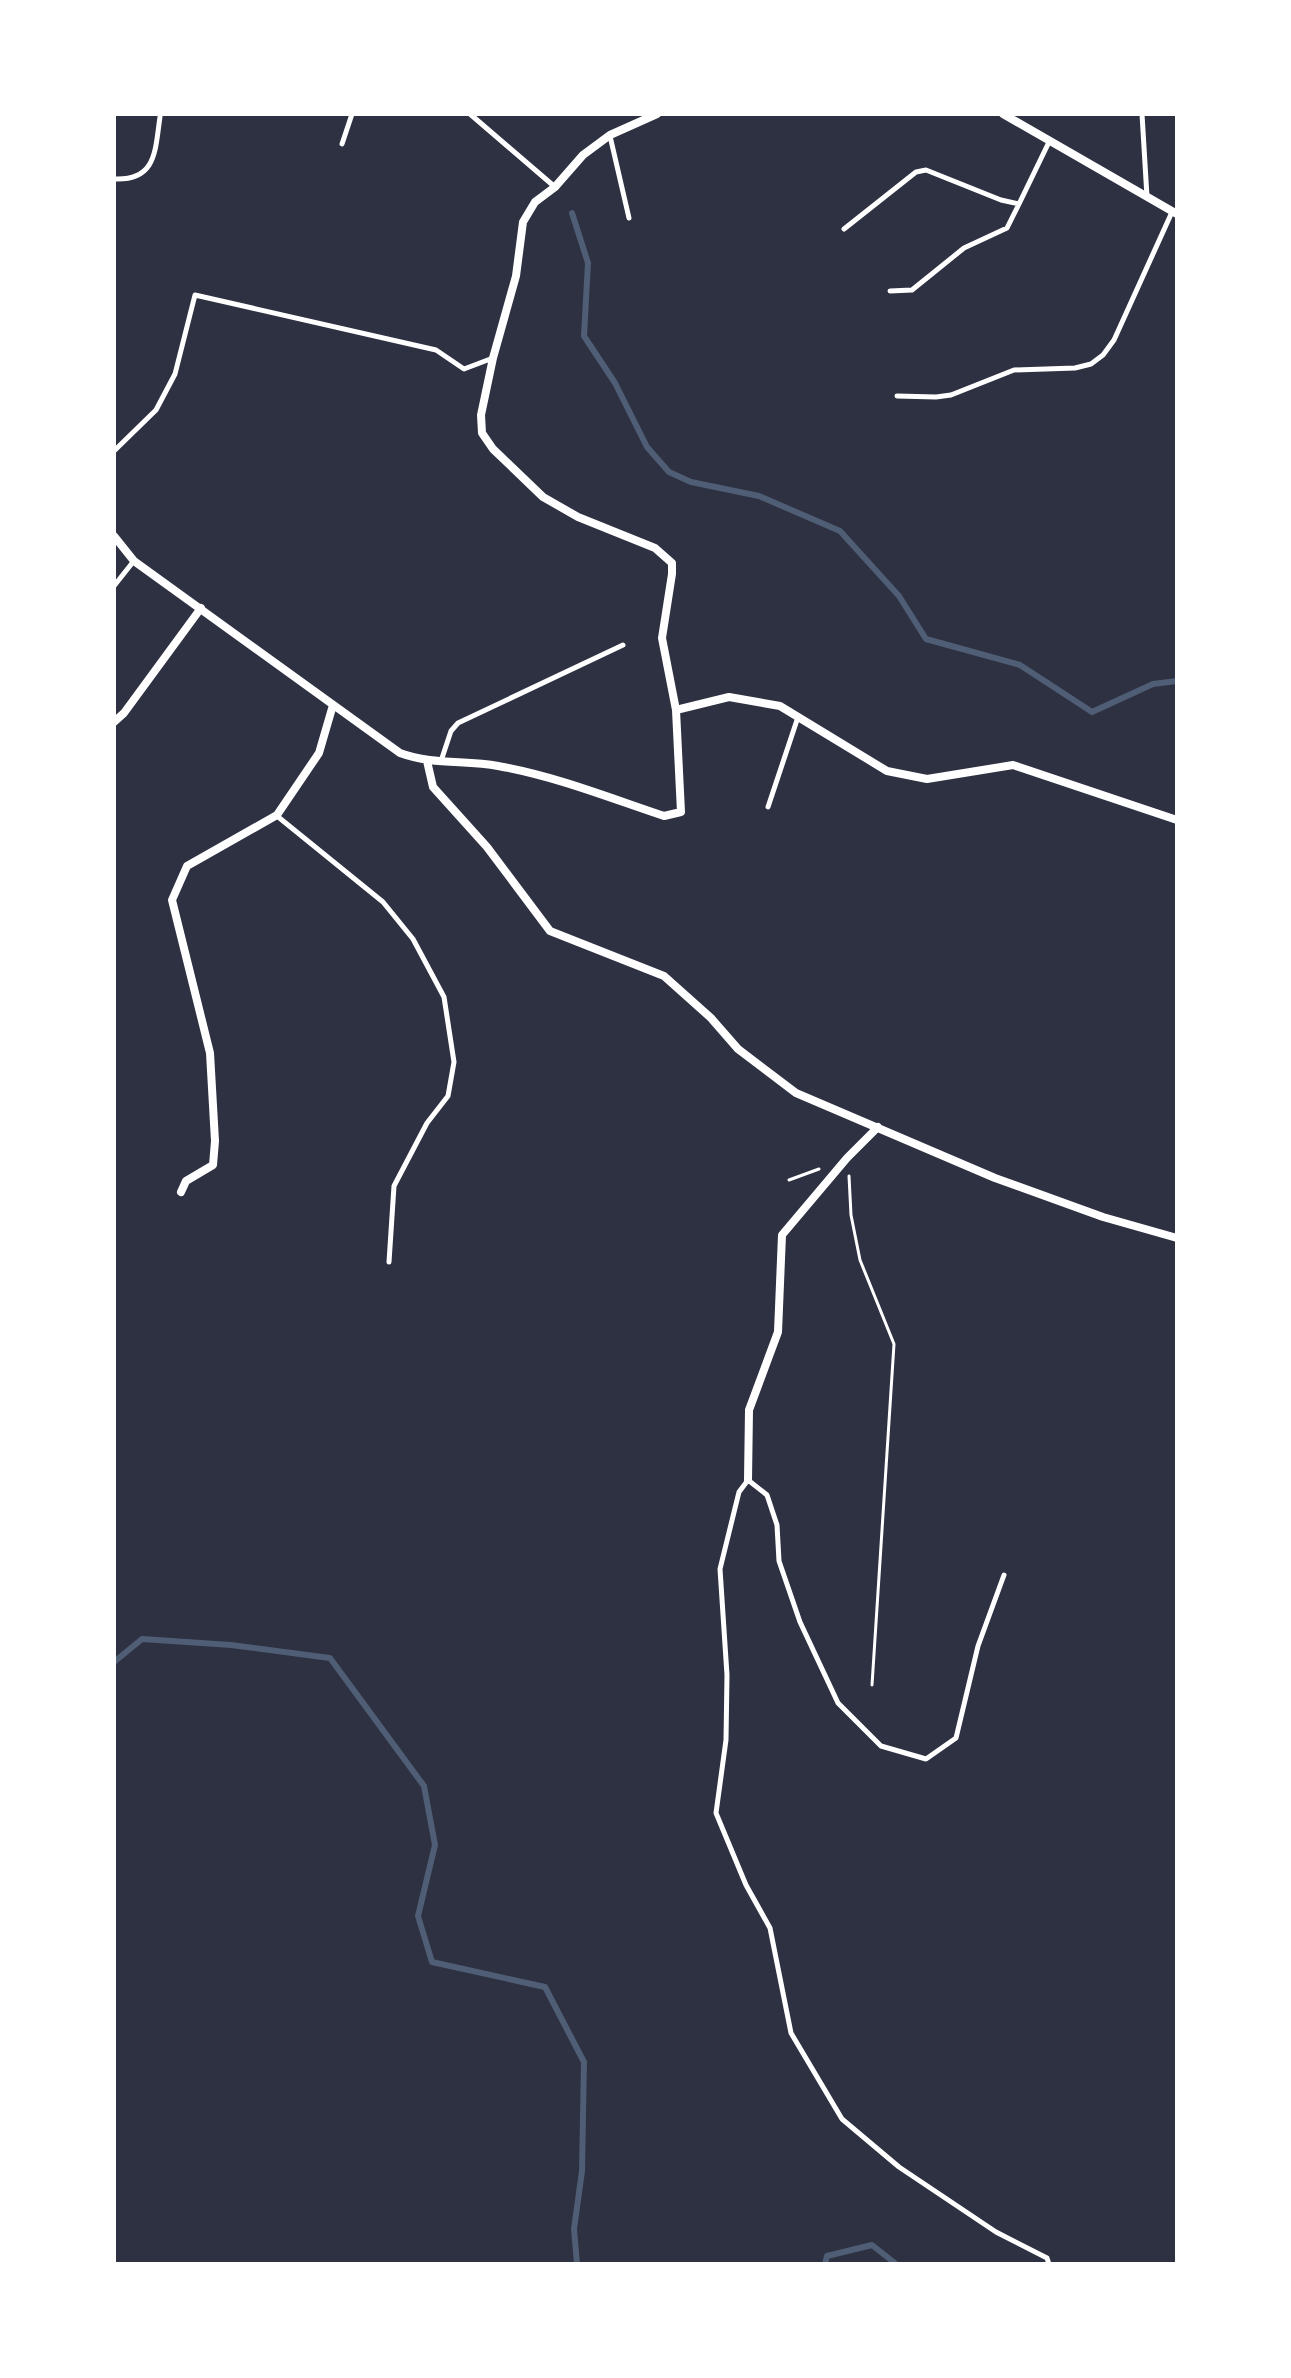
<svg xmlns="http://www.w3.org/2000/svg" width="1291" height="2378" viewBox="0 0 1291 2378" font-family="'Titillium Web',sans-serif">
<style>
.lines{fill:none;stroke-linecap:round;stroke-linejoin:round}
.stream{stroke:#4f5d75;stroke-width:6}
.path{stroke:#fff;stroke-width:3}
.service{stroke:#fff;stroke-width:5}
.minor{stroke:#fff;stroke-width:8}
</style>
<rect width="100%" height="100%" fill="#2d3142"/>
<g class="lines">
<path class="stream" d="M572,213L588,263L584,336L615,383L647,447L669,472L691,482L759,496L840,531L899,596L926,639L1020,665L1092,712L1153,684L1177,681
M114,1662L142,1639L231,1645L330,1658L424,1786L435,1845L418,1916L432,1962L545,1987L584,2062L582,2171L574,2229L577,2264
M825,2264L827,2256L872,2245L896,2264"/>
<path class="path" d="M849,1176L851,1215L860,1260L894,1344L872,1685
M789,1180L819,1169"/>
<path class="service" d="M470,114L555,187
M1142,114L1147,197
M610,136L629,218
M342,144L352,114
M114,179C157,181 155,150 160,117
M844,229L916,172L926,170L1001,200L1019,204L1049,142
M890,291L912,290L964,248L1007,228L1019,204
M897,396L936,397L951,395L1014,370L1075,368L1091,364L1103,355L1114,340L1172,212
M114,451L156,410L175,374L195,295L436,350L464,369L493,358
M114,586L133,562
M441,761L451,731L458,723L623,645
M768,807L798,717
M277,816L383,902L413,939L444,997L454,1062L448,1096L427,1123L394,1186L389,1262
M1004,1575L978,1646L956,1738L926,1759L881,1746L838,1703L800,1622L779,1561L777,1525L767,1495L748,1480L739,1492L720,1569L727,1675L726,1740L716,1813L746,1885L770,1928L791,2033L842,2119L899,2167L996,2232L1047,2258L1049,2264"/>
<path class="minor" d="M1003,114L1177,214
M114,536L134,561L400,753C432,765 465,760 498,766C555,776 610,798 664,816L681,812L676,710L662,638L672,574V563L655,548L578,517L543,497L493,449L482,433L481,415L493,358L516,276L523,222L535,202L555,187L583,155L610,135L657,114
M676,710L729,697L780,706L887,771L927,779L1013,765L1177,820
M114,722L124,713L201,608
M427,761L433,787L487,847L550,931L664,976L711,1018L738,1049L796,1093L995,1178L1103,1217L1177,1238
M181,1192L186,1181L213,1165L215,1141L210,1053L172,900L187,866L277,815L319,753L333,705
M748,1480L749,1410L778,1332L782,1235L847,1158L878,1127"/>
</g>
<rect width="1291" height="2378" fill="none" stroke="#ffffff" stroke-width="232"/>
</svg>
